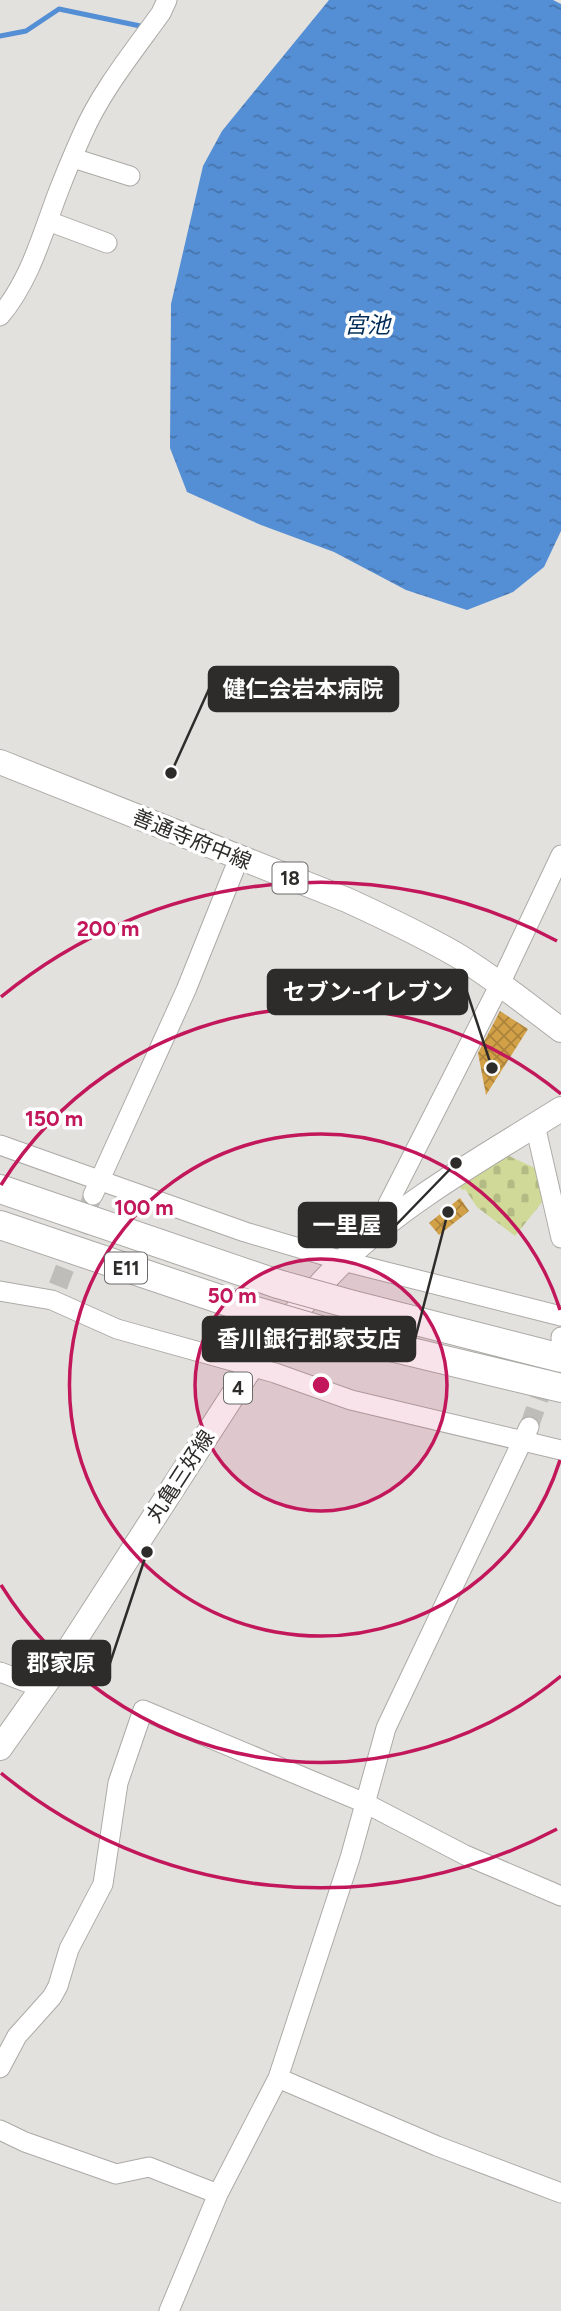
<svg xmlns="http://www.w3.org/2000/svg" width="561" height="2311" viewBox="0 0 561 2311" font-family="Figtree,'Noto Sans JP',sans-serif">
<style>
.cemetery{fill:url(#cemetery-stones)}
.water{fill:url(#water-ripples)}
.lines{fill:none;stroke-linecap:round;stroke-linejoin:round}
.stream{stroke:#548ed4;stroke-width:5}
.building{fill:url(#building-cross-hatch)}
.minor-tunnel{stroke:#bfbdb9;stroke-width:19;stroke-dasharray:19 10;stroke-linecap:butt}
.minor-casing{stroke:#acaaa6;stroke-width:21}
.major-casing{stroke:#acaaa6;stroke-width:26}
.highway-casing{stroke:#acaaa6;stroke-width:30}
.minor{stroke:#fff;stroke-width:19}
.major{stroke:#fff;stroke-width:24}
.highway{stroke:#fff;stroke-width:28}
.highway-bridge-casing{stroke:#acaaa6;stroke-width:30;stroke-linecap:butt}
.highway-bridge{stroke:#fff;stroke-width:28}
.ring{fill:none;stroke:#c2185b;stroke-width:3.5}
.labels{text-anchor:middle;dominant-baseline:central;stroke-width:7;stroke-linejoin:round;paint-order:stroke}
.shield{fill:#fff;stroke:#6c6b6a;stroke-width:2}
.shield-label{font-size:19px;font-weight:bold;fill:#2d2c2a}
.street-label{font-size:21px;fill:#2d2c2a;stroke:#fff}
.water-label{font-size:23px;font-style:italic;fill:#012c58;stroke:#fff}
.centre{fill:#c2185b;stroke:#fff;stroke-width:3.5}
.ring-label{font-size:21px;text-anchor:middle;font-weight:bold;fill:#c2185b;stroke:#fff;stroke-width:7;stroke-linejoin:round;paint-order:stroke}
.leader{fill:none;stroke:#2d2c2a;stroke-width:2.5}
.callout-dot{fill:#2d2c2a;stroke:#fff;stroke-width:2.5}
.callout{fill:#2d2c2a;stroke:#2d2c2a;stroke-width:2.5}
.callout-label{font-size:23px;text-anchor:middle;font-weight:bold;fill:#fff}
</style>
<defs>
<pattern id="cemetery-stones" width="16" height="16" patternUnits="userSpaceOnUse" patternTransform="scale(1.75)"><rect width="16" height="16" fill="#d0d998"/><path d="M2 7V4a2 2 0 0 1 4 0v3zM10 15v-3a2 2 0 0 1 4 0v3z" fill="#b3ba83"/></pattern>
<pattern id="water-ripples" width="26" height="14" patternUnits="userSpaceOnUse" patternTransform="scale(1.75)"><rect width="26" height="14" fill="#548ed4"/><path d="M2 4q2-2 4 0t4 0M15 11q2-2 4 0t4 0" fill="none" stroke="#4674ac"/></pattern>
<pattern id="building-cross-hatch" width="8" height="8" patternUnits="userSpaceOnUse" patternTransform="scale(1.75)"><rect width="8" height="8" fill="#d2a147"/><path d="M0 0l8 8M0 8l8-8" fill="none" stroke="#ab833b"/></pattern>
</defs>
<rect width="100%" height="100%" fill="#e3e1dd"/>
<path class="cemetery" d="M507,1155L537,1169L543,1201L515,1236L477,1207L465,1189L462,1190L459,1186Z"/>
<path class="water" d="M329,0H553L561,4V531L544,567L513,592L467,610L406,590L334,552L261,525L187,492L170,448L171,304L203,166L222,131Z"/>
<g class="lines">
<path class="stream" d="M0,36L26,31L59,9L145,27"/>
</g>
<path class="building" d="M500,1011L528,1029L486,1095L478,1053Z
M460,1198L469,1211L439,1235L429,1223Z"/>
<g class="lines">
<path class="minor-tunnel" d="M58,1286L93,1195
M529,1427L548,1373"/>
<defs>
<path id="minor" d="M73,158L130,176
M48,221L107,243
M0,316C31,279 42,234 59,190C66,172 74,153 82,135C101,91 133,52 161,13L167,0
M535,1125L561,1238
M0,1145L245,1232L343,1261L561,1316
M93,1195L186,990L239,858
M390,1222L388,1204L500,984L561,855
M0,1291L52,1300L117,1329L275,1373L351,1400L561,1450
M561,1339V1337
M0,1672L42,1688
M0,2068L17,2036L52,1997L58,1986L69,1949L103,1884L118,1783L143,1710L365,1803L465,1855L561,1896
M278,2078L437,2146L561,2193
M0,2130L25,2142L116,2174L149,2167L218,2194
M169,2311L218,2194L278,2078L350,1858L386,1728L529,1427"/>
<path id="major" d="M0,762L347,900C384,917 420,934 455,954C492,976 526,1004 561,1030
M0,1748L58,1666L251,1367C279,1331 310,1294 342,1262C404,1201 488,1155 561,1109"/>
<path id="highway" d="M0,1189L278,1284
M0,1225L252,1310
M346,1303L561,1358
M320,1330L561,1388"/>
</defs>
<use href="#minor" class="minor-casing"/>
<use href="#major" class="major-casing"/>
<use href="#highway" class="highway-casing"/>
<use href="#minor" class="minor"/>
<use href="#major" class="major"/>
<use href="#highway" class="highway"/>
<defs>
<path id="highway-bridge" d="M278,1284L346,1303
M252,1310L320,1330"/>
</defs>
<use href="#highway-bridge" class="highway-bridge-casing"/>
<use href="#highway-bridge" class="highway-bridge"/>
</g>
<circle cx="321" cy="1385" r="126" fill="#c2185b" fill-opacity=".12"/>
<g class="ring">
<circle cx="321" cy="1385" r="126"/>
<path d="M560 1460A251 251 0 1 1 560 1310"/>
<path d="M561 1676A377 377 0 0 1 1 1585M1 1185A377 377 0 0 1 561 1094"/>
<path d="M557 1829A503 503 0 0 1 1 1773M1 997A503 503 0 0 1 557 941"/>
</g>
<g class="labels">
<g class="shield">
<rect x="272.5" y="862.5" width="35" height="31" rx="5"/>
<rect x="105" y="1252.5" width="42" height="31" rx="5"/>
<rect x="224" y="1372.5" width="28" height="31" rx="5"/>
</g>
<g class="shield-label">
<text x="290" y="878">18</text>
<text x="126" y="1268">E11</text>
<text x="238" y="1388">4</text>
</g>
<g class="street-label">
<text transform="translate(192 839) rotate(22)">善通寺府中線</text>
<text transform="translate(180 1476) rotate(-57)">丸亀三好線</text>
</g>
<g class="water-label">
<text x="367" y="325">宮池</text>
</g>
</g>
<circle cx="321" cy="1385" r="10" class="centre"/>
<g class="ring-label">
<text x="108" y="936">200 m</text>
<text x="54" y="1126">150 m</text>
<text x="144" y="1215">100 m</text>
<text x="232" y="1303">50 m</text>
</g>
<path class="leader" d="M171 773L209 689M492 1068L467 992M456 1163L396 1225M448 1212L415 1339M147 1552L110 1663"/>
<g class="callout-dot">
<circle cx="171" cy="773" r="7"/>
<circle cx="492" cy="1068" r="7"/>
<circle cx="456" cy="1163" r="7"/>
<circle cx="448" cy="1212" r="7"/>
<circle cx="147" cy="1552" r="7"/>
</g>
<g class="callout">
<rect x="209" y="667" width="189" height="44" rx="7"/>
<rect x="268" y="970" width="199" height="44" rx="7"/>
<rect x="299" y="1203" width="97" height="44" rx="7"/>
<rect x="203" y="1317" width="212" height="44" rx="7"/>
<rect x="13" y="1641" width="97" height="44" rx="7"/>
</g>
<g class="callout-label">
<text x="303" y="697">健仁会岩本病院</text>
<text x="368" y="1000">セブン-イレブン</text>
<text x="347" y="1233">一里屋</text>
<text x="309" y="1347">香川銀行郡家支店</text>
<text x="61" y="1671">郡家原</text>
</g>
</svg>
